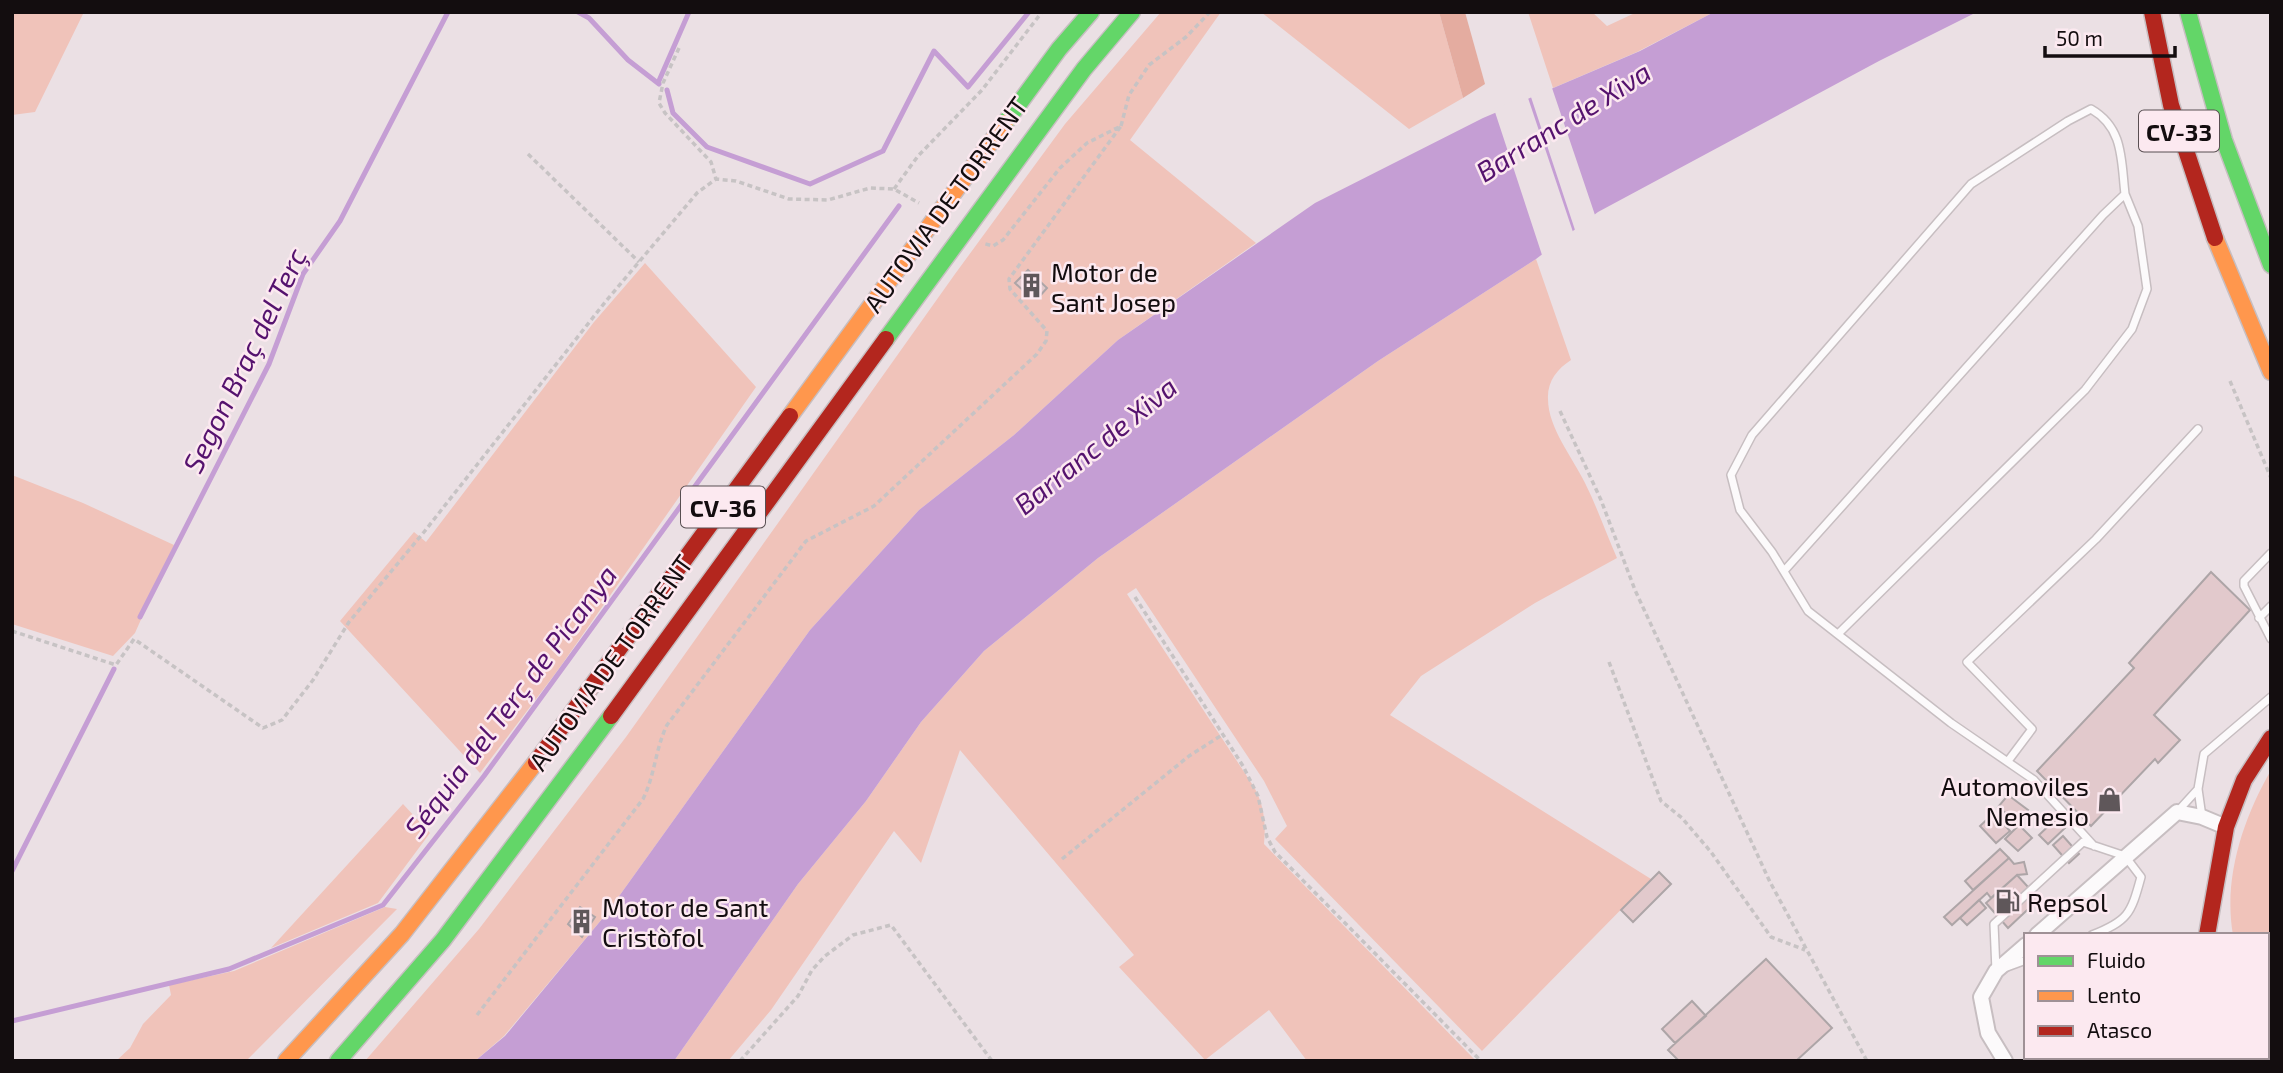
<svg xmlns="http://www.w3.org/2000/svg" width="2283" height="1073" viewBox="0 0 2283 1073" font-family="'Exo 2',sans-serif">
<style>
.green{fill:#f0c3ba}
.forest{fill:#e4aca0}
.water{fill:#c59ed4}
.pier{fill:#ebe0e4}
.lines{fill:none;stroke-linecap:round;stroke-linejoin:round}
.stream{stroke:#c59ed4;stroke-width:5}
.building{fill:#e2c9cc;stroke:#ada5a7;stroke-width:2}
.lane-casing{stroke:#c7bec1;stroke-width:10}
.street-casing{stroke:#c7bec1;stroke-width:18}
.fast-casing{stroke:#c7bec1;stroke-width:19}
.slow-casing{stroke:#c7bec1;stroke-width:19}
.jam-casing{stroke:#c7bec1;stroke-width:19}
.path{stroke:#c7c3c4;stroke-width:3.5;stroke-dasharray:5 3.5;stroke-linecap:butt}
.lane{stroke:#fcfafb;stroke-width:7}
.street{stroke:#fcfafb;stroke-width:14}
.fast{stroke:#63d668;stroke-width:16}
.slow{stroke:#ff974d;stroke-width:16}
.jam{stroke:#b3261e;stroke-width:16}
.labels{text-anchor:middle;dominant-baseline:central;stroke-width:5;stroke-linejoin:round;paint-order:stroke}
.shield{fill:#fce9f0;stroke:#594f52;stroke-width:2}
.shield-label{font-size:24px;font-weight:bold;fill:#130d0f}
.street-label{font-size:26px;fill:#130d0f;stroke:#fce9f0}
.poi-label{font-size:26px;fill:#130d0f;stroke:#fce9f0;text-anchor:start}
.water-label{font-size:28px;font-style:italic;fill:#55126e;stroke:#fce9f0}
</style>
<rect width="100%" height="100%" fill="#ebe0e4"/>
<path class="green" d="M12,12H84L35,112L12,115Z
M1161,12H1221L1130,140L1256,243L1118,340L1014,435L919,510L810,630L607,913L504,1036L475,1061H365L479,929L626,737L955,274L1065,124Z
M1261,12H1439L1463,98L1409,129Z
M1528,12H1592L1607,26L1637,12H1714L1637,52L1553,88Z
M1536,259L1571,360C1557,369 1547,382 1548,399C1548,428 1573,458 1585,483C1597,507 1606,533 1617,558L1535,603L1421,676L1390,715L1651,879L1482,1051L1275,839L1287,826L1264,781L1136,588L1127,594L1254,787C1264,805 1266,823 1264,844L1476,1061H1307L1269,1010L1205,1060L1119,967L1134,955L960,750L921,863L894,831L771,1010L728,1061H674L798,884L866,801L921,722L984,651L1098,558L1378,361Z
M645,263L756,387L558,670L480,773L340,621L414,532L426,542L594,322Z
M12,475L83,503L174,545L135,633L113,656L12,624Z
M2271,770V1036L2267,1033V935H2233C2223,878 2243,819 2271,770Z
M403,804L430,833L378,903L271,948Z
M385,907L397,909L246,1061H116L130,1048L143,1024L171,995L169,985L234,971Z"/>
<path class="forest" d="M1439,12H1465L1485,84L1463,98Z"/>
<path class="water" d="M1714,12H1977L1879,61L1598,212L1536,259L1378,361L1098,558L984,651L921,722L866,801L798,884L674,1061H475L505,1036L607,913L810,630L919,510L1014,435L1118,340L1315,203L1483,118L1640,51Z"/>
<path class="pier" d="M1551,85L1596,218L1576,233L1530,94Z
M1527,95L1574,235L1543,258L1494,109Z"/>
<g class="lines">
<path class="stream" d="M578,12L589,18L628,60L659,84
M658,83L689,12
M667,90L673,113L707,147L810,184L883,151L934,51L968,87L1029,12
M140,617L269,364L303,274L340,221L448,12
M12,871L114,669
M12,1021L229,969L383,905L484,776L899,206"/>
</g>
<path class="building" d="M1028,270L1047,288L1039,297L1032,290L1028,295L1015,283Z
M2211,572L2250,610L2154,715L2180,740L2158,763L2155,759L2091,826L2037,771L2134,668L2129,663Z
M2008,795L2028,810L2018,823L1998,807Z
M1994,813L2010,831L1996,843L1980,826Z
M2057,818L2065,828L2048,844L2039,835Z
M2019,825L2032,838L2018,851L2005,839Z
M2063,836L2079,854L2069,863L2053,845Z
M2000,849L2009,858L1973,890L1965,881Z
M2009,858L2014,864L2024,862L2027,874L2017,875L1991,898L1987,893L1952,925L1944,917Z
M1659,872L1671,884L1633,922L1621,910Z
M2017,875L2039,899L2008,928L1986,903Z
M1979,900L1986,908L1967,925L1960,918Z
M580,907L595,917L582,937L568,924Z
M1766,959L1832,1028L1796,1061H1679L1668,1050Z
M1692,1001L1706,1016L1675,1043L1662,1029Z"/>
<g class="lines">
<defs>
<path id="lane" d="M2271,553L2244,581V586L2271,639
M1784,571L2103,215L2125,194C2121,160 2124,128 2091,109L2068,121L1971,184L1752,435L1731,475L1740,510L1772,552L1808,611L1951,723L2034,780L2094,846
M2259,618L2271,606
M1839,633L2085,390L2132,329L2147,289L2138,226L2125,194
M2008,761L2032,729L1967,662L2096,539L2198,429
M2177,812L2198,789
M2202,817L2198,789L2204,754L2271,697
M2007,967L2026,960
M1996,971L1994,924L2083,842L2125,856L2141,877C2131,914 2128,921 2092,935"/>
<path id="street" d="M2037,935L2177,812L2202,817L2226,827
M2005,1061L1988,1033L1981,997L1996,971L2026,945"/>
<path id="fast" d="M2188,12L2224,140L2271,265
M1005,123L1059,49L1091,12
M886,339L1084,69L1132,12
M338,1061L443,940L611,716"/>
<path id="slow" d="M2215,238L2271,372
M790,416L1005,123
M2263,1057L2266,1061
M286,1061L402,934L536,762
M2215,1061L2216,1057"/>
<path id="jam" d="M2152,12L2171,105L2215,238
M611,716L886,339
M536,762L790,416
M2207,935L2226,827L2244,780L2271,738"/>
</defs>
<use href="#lane" class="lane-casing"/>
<use href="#street" class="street-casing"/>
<use href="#fast" class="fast-casing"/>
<use href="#slow" class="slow-casing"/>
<use href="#jam" class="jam-casing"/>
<path class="path" d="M81,13V12
M679,48L663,83L659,103L665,113L711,162L716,179
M1121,126L1129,95L1149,65L1186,37L1210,12
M528,154L639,262
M894,189L918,156L982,90L1042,12
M2230,381L2271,478
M1560,411L1601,500L1635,590L1770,882L1867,1061
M1135,597L1243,766L1258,796L1267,837L1275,852L1481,1061
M12,631L116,665L134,639L263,728L282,720L313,680L349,622L424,532L606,301L697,193L716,179L736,181L789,199L828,200L870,188L894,189L919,203
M1609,662L1661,801L1682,818L1711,852L1771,937L1805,950
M1062,859L1189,756L1222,735
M477,1015L643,799C655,775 655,750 667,725L806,541L874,506L1037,354L1046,341L1047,331L1010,289L1009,279L1121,126L1087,143L1060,168L1003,240L993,246L982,243
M740,1061L798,996L812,970L825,956L853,935L891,925L992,1061"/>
<use href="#lane" class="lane"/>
<use href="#street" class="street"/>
<use href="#fast" class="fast"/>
<use href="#slow" class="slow"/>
<use href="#jam" class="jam"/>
</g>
<defs>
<symbol id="building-bare" viewBox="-9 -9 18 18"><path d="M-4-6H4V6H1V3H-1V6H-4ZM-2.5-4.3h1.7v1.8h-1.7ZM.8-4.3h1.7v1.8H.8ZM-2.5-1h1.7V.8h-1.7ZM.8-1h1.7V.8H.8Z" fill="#5f575a" stroke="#fce9f0" stroke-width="2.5" paint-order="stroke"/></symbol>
<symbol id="shop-bare" viewBox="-9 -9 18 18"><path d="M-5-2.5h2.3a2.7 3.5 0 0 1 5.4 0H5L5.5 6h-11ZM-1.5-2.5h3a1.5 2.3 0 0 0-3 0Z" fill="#5f575a" stroke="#fce9f0" stroke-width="2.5" paint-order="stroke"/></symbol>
<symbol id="fuel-bare" viewBox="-9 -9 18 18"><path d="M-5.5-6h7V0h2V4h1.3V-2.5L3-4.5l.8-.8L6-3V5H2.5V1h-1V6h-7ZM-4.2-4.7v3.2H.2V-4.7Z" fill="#5f575a" stroke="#fce9f0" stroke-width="2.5" paint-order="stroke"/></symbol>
</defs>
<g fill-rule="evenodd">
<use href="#building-bare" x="1014" y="268" width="35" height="35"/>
<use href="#shop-bare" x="2092" y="782" width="35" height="35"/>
<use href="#fuel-bare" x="1990" y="884" width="35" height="35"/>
<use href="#building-bare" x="564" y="904" width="35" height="35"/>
</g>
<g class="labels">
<g class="shield">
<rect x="2139" y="110.5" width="80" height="41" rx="5"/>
<rect x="681" y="486.5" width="84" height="41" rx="5"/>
</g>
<g class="shield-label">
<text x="2179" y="131">CV-33</text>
<text x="723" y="507">CV-36</text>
</g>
<g class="street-label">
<text transform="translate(945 204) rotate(-54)">AUTOVIA DE TORRENT</text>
<text transform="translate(610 662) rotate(-54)">AUTOVIA DE TORRENT</text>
</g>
<g class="poi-label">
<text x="1051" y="271">Motor de<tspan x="1051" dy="30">Sant Josep</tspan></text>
<text x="2089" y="785" text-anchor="end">Automoviles<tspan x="2089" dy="30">Nemesio</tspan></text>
<text x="2027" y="901">Repsol</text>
<text x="602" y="906">Motor de Sant<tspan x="602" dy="30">Cristòfol</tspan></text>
</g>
<g class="water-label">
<text transform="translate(1563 121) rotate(-32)">Barranc de Xiva</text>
<text transform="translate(244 360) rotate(-64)">Segon Braç del Terç</text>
<text transform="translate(1095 445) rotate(-39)">Barranc de Xiva</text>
<text transform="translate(510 701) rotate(-53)">Séquia del Terç de Picanya</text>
</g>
</g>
<rect width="2283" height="1073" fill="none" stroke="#130d0f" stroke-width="28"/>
<rect x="2024" y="933" width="245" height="126" fill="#fce9f0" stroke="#9f9196" stroke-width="2"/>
<rect x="2038" y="956" width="35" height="10" fill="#63d668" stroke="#9f9196" stroke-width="2"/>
<text x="2087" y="968" font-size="21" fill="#130d0f">Fluido</text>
<rect x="2038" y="991" width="35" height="10" fill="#ff974d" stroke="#9f9196" stroke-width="2"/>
<text x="2087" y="1003" font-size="21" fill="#130d0f">Lento</text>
<rect x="2038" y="1026" width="35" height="10" fill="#b3261e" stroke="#9f9196" stroke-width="2"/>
<text x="2087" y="1038" font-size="21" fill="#130d0f">Atasco</text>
<path d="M2045 46v10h130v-10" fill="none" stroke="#130d0f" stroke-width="3.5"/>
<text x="2056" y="46" font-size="21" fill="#130d0f" stroke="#fce9f0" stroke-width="5" paint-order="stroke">50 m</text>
</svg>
